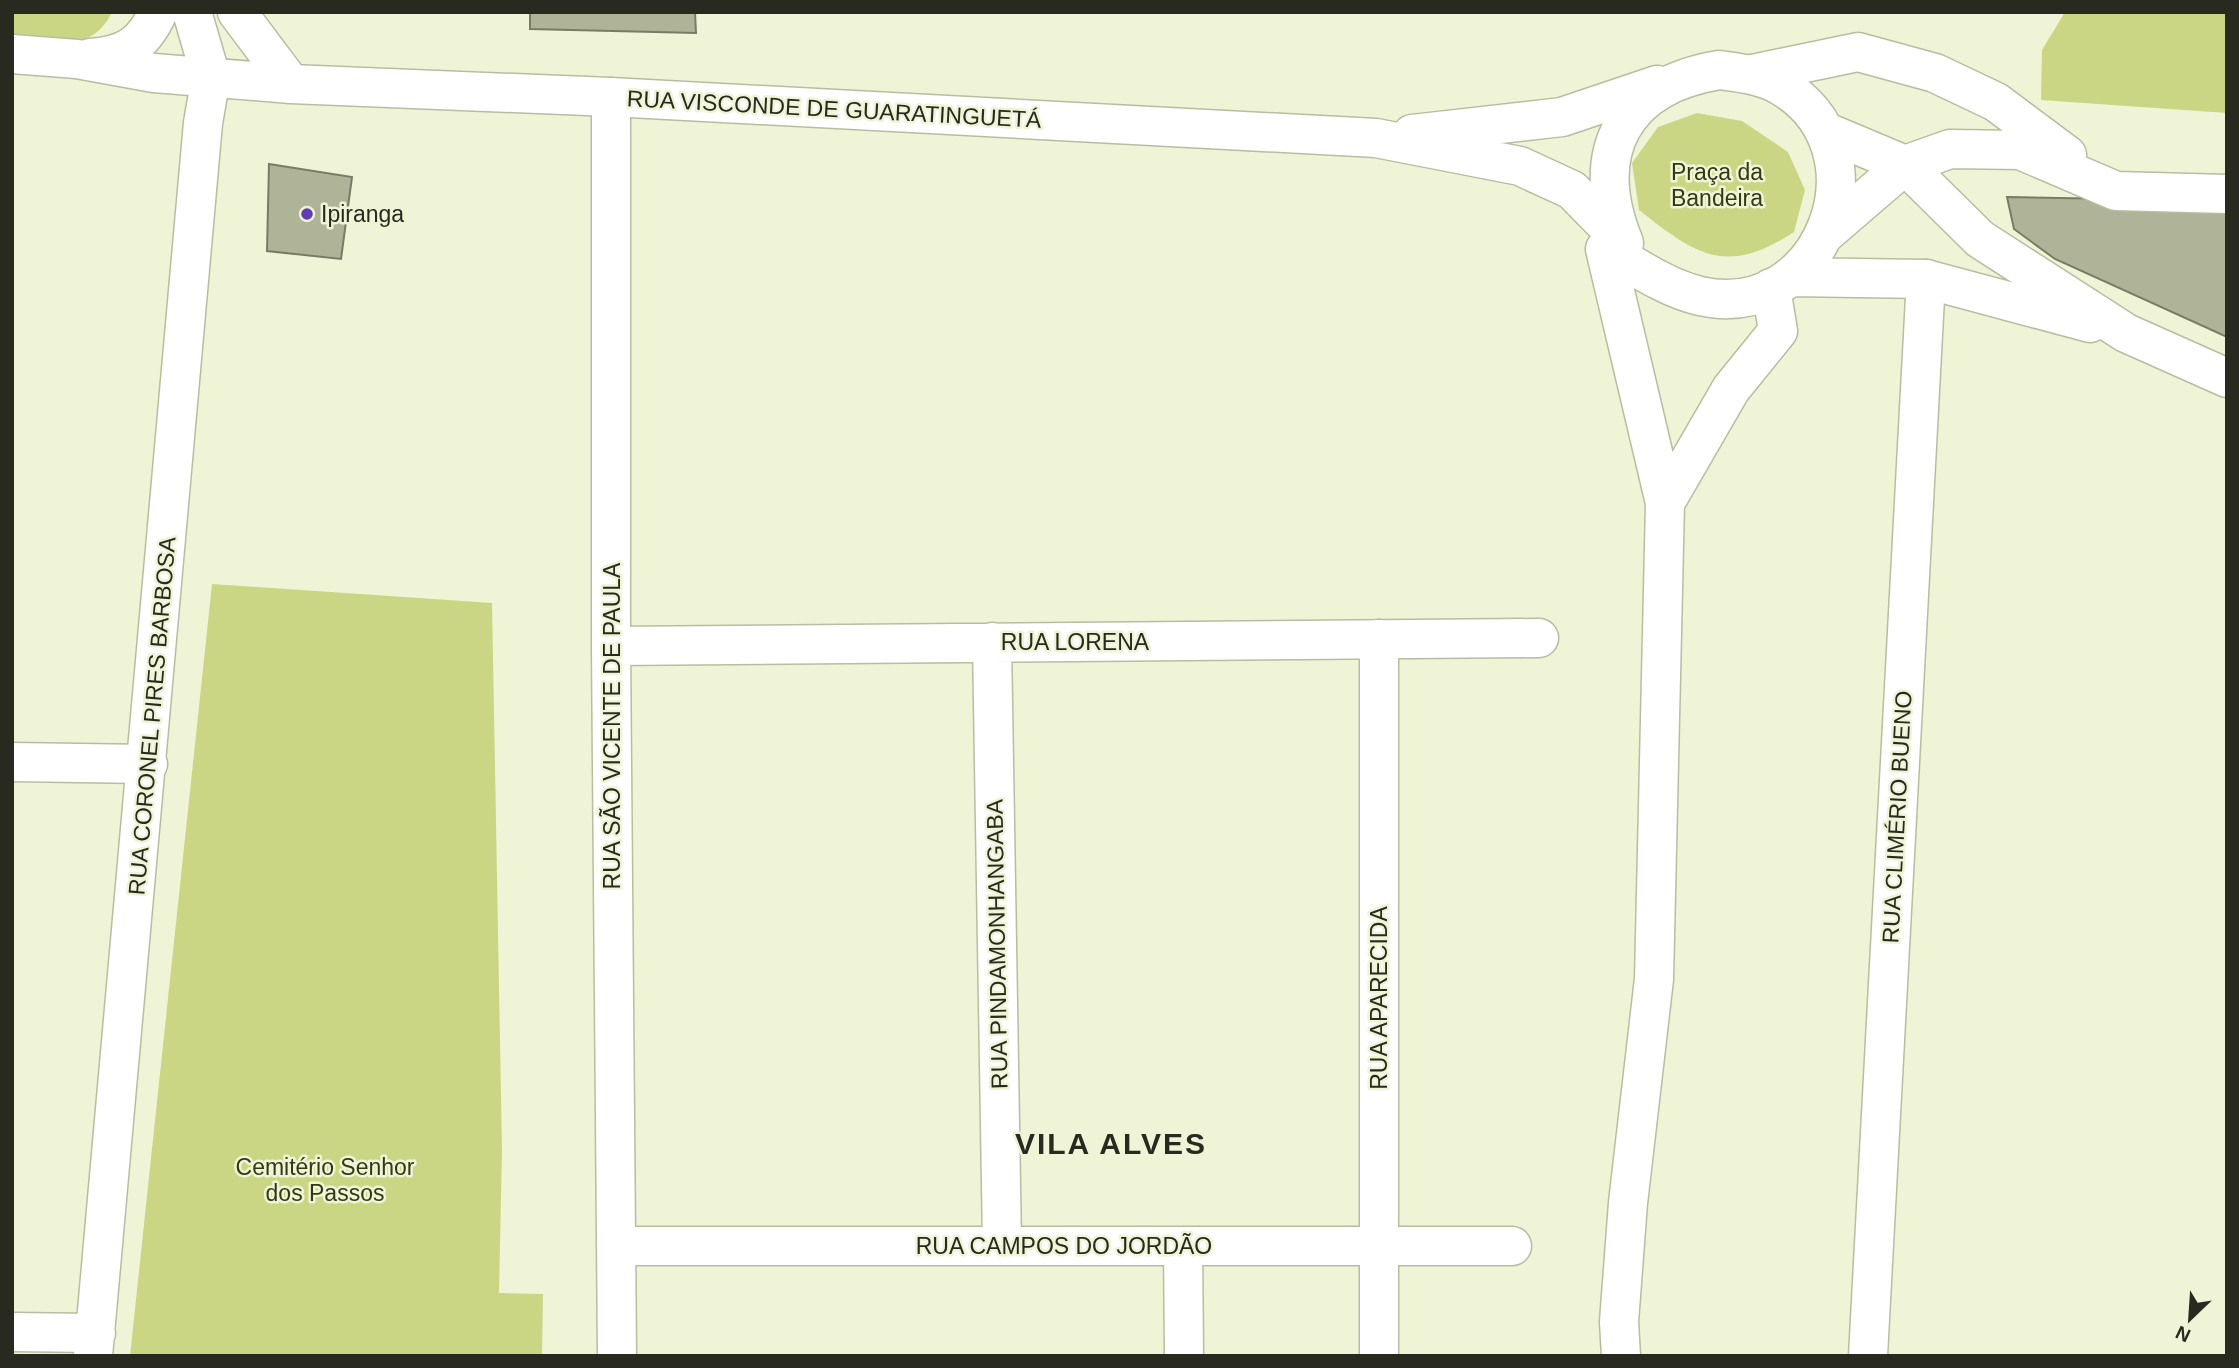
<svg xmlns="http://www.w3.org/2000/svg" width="2239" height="1368" viewBox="0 0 2239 1368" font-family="Arial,sans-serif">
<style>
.green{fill:#cbd684}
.building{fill:#afb398;stroke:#787c62;stroke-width:2}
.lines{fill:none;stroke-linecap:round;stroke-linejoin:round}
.street-casing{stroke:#b8bda1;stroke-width:41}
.secondary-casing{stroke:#b8bda1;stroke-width:41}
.street{stroke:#fff;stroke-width:38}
.secondary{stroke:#fff;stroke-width:38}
.poi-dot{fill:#613cb4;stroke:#eff4d7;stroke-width:2.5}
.labels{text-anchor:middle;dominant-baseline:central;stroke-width:5;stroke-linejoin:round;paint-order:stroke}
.street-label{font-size:23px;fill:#282a1f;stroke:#eff4d7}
.park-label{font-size:23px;fill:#353913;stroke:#eff4d7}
.poi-label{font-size:23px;fill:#282a1f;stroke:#eff4d7;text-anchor:start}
.district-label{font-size:30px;font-weight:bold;letter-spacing:2px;fill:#282a1f;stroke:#eff4d7}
</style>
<rect width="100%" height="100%" fill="#eff4d7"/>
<path class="green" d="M12,12H112C92,55 49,42 12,38Z
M2065,12H2227V113L2041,100L2042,50Z
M1697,113L1742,121L1788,152L1805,190L1794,232C1727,276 1697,256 1639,210L1632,163L1658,127Z
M212,584L492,603L502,1150L499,1293L543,1294L542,1356H130Z"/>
<path class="building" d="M530,12H695L696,33L530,29Z
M269,164L352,177L341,259L267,251Z
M2007,197L2227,201V337L2055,259L2014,229Z"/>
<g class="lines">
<defs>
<path id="street" d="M611,97V646L617,1356
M1379,639V1356
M992,642L1002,1245
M611,646L1539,638
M616,1246H1512
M1183,1246L1184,1356
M1868,1356L1926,279"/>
<path id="secondary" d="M237,12L291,84
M12,54L77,59L154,73L291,84L611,97L1376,138L1520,166L1572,190L1624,243
M90,58C126,55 143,45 158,12
M1719,70C1741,73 1762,75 1781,86C1889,149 1824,324 1700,296C1666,288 1635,266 1605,249L1624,243C1587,152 1623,86 1719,70Z
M1752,74L1858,52L1935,73L1996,102L2067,155
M1824,131L1905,165L1980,239L2126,333L2227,378
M1412,134L1562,117L1657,85
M1826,233L1905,165L1950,149L2020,150L2116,191L2227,194
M1605,249L1665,503L1654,979L1628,1203L1619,1322L1621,1356
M1790,277L1926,279L2090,323
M1665,503L1731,389L1778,331L1771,288
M12,762L148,764
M12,1332L96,1333
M93,1356L203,123L211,77L192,12"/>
</defs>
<use href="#street" class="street-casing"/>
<use href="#secondary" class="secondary-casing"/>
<use href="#street" class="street"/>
<use href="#secondary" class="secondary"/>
</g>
<circle class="poi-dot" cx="307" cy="214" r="7"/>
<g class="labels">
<g class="street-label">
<text transform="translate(834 109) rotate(3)">RUA VISCONDE DE GUARATINGUETÁ</text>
<text x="1075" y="642">RUA LORENA</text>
<text transform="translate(152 716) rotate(-85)">RUA CORONEL PIRES BARBOSA</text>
<text transform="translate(612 726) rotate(-90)">RUA SÃO VICENTE DE PAULA</text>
<text transform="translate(1897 817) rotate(-87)">RUA CLIMÉRIO BUENO</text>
<text transform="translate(997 944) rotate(-91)">RUA PINDAMONHANGABA</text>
<text transform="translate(1379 998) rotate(-90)">RUA APARECIDA</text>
<text x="1064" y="1246">RUA CAMPOS DO JORDÃO</text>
</g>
<g class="park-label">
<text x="1717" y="172">Praça da<tspan x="1717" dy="26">Bandeira</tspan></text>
<text x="325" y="1167">Cemitério Senhor<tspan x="325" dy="26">dos Passos</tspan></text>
</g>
<g class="poi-label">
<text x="321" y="214">Ipiranga</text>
</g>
<g class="district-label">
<text x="1111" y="1143">VILA ALVES</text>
</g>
</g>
<rect width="2239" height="1368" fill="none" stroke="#282a1f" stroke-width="28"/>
<g transform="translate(2190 1319) rotate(205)" stroke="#eff4d7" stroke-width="5" paint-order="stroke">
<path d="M0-5L12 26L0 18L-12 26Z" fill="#282a1f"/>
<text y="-10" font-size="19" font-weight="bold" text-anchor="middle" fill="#282a1f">N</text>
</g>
</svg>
